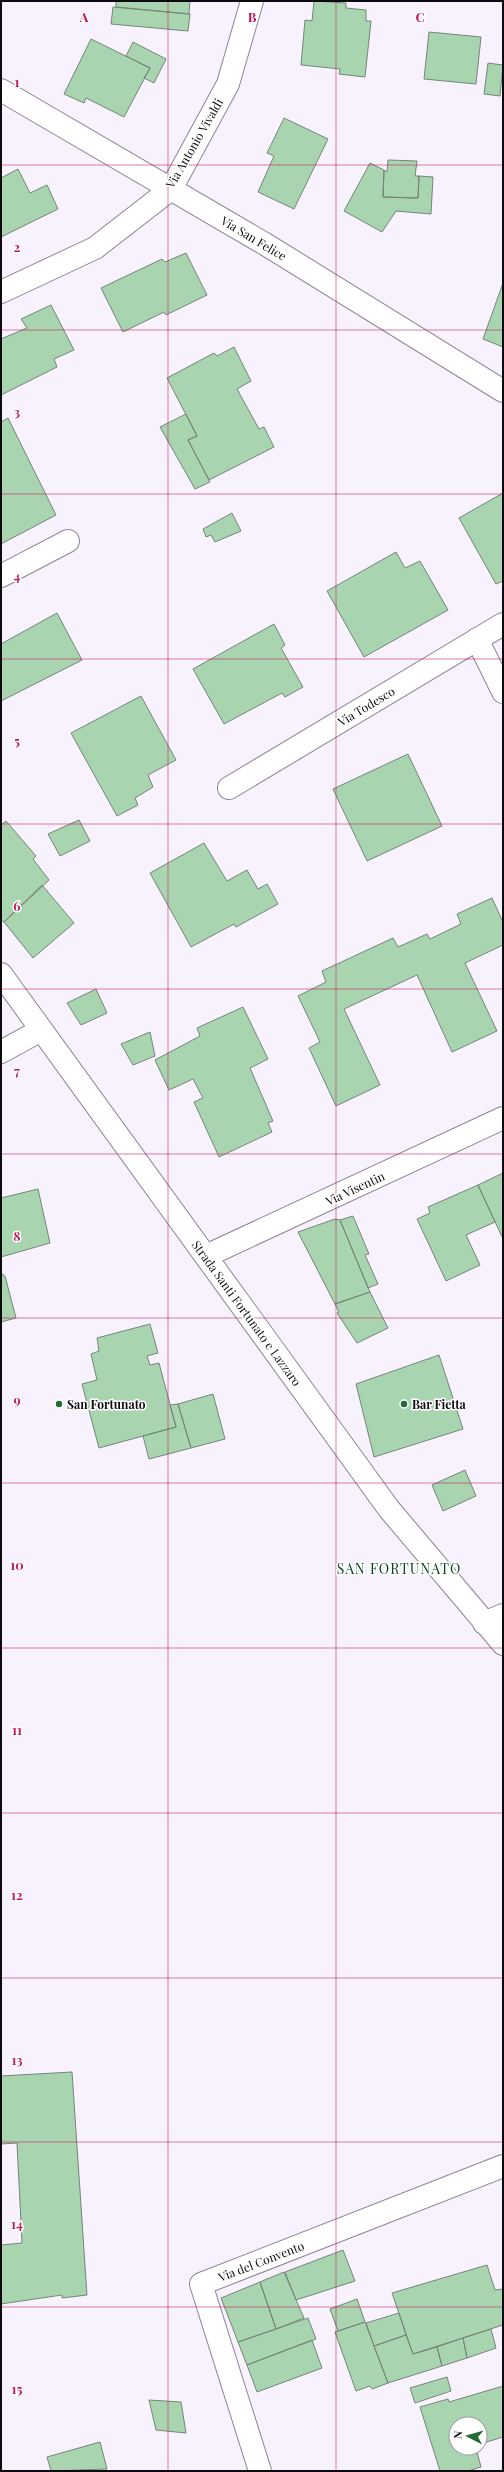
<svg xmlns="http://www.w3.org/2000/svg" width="504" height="2472" viewBox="0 0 504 2472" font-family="'Playfair Display',serif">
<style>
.building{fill:#a9d4b0;stroke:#758677}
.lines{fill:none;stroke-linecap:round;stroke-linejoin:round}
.street-casing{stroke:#8d8396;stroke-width:24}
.street{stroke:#fff;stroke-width:22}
.grid{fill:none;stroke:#c2185b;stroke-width:1;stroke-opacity:0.55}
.poi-dot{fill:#226a36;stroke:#fff;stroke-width:1.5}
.labels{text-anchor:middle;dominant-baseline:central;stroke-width:3;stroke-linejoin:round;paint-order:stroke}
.street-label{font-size:12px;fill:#0d0a10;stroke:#fff}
.poi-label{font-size:12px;font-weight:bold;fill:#0d0a10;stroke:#fff;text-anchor:start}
.quarter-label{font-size:14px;letter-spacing:1px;fill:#00491b;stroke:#fff}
.grid-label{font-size:13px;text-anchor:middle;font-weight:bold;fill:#c2185b;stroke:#fff;stroke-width:3;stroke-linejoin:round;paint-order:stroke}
</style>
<rect width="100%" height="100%" fill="#f8f1fe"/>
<path class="building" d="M116,1H190L189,14L116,7Z
M314,1L346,3V8L366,10V21H371L365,77L339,74L340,69L301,65L305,20L312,21Z
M113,7L190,14L188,31L111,24Z
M429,32L481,37L476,84L424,79Z
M91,39L150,68L124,117L86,98L84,103L64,94Z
M133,42L166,59L154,83L144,78L150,68L126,56Z
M488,63L503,65L500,96L484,94Z
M284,118L328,139L294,209L258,192L274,156L267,153Z
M388,160L417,161L415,176H419L418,198L383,197L384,170L387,172Z
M370,163L384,170L383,197L418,198L419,176L433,177L431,214L396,211L382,232L344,211Z
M18,169L30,193L47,185L58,209L1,237V178Z
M186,253L207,295L166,315L164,312L123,332L101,288L162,259L165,262Z
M503,283V347L483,339Z
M51,305L74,350L54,359L57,367L1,395V339L27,328L21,319Z
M234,347L251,381L237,389L259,429L264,427L274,447L209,480L188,440L197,436L167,378L214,353L217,356Z
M186,414L197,436L188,440L210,482L195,489L160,427Z
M8,418L56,515L1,544V422Z
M503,493V581L496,584L459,518Z
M232,513L241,531L215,542L211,535L206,537L203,529Z
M396,552L405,568L420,561L448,610L364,657L327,591Z
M57,613L82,660L1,701V644Z
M274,624L285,645L281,648L303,687L285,697L282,693L224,724L193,669Z
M141,696L176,760L148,775L153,787L135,798L138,805L117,816L71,733Z
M408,754L442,826L367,861L333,789Z
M79,820L90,841L60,856L48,834Z
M6,821L36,856L33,859L49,880L4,922L1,920V825Z
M204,843L227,881L247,870L258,889L267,884L278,904L236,927L234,924L191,947L150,873Z
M42,885L74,923L33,958L4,922Z
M492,898L503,922V945L465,963L497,1031L452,1052L417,975L344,1009L380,1085L336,1106L309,1048L320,1042L298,996L326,982L322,971L393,938L398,947L427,934L430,939L461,924L457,914Z
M96,989L107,1013L81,1025L67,1003Z
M243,1007L268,1059L250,1068L273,1121L268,1123L272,1132L219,1157L194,1102L203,1098L193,1079L169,1090L155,1060L200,1036L197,1028Z
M150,1032L155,1056L133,1065L121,1044Z
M503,1173V1239L478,1185Z
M478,1185L495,1222L466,1235L480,1265L446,1281L417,1219L430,1213L428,1207Z
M38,1189L50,1243L1,1257V1198Z
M353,1216L369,1254L365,1255L378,1284L368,1288L340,1220Z
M335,1219L340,1220L370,1292L335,1304L298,1232Z
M1,1273L5,1276L16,1318L1,1322Z
M370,1292L388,1328L357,1343L337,1313L339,1312L335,1304Z
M150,1324L158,1353L147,1356L150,1365L159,1363L176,1427L99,1448L82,1384L97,1380L91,1354L99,1351L97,1338Z
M439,1355L463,1429L374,1457L356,1384Z
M213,1394L225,1439L191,1448L178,1404Z
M178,1404L191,1448L149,1459L143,1436L176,1427L170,1405Z
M465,1470L476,1496L443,1511L432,1485Z
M72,2072L87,2295L62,2298V2295L1,2304V2245L22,2243L17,2143L1,2144V2076Z
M343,2250L355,2281L296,2300L285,2272Z
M487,2265L495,2290L503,2289V2325L413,2354L392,2293Z
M284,2272L304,2318L276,2329L260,2282Z
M260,2282L276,2329L238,2342L221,2298Z
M357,2299L365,2322L338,2331L330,2309Z
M399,2313L406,2335L374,2346L366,2323Z
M308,2318L316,2339L247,2365L238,2342Z
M365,2322L388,2383L372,2389L370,2386L356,2391L335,2332Z
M491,2329L496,2348L467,2358L463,2338Z
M406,2335L413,2354L437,2347L442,2366L388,2383L374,2346Z
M463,2338L467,2358L442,2366L437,2347Z
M312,2340L322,2368L257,2392L247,2365Z
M447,2377L451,2391L415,2403L410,2388Z
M503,2386V2437L480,2444V2424H456V2448H476L481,2467L468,2471H440L420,2407L448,2399L449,2402Z
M149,2400L181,2402L186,2433L156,2430Z
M100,2442L107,2469L51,2471L47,2457Z"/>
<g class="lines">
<defs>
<path id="street" d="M1,90L265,244L503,391
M1,292L95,248L171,189L228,84L252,1
M1,576L68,541
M477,639L503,692
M229,788L503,624
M1,974L389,1509L503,1644
M1,1052L41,1030
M206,1256L503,1118
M484,1623L503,1615
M260,2471L201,2284L503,2166"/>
</defs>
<use href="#street" class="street-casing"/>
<use href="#street" class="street"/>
</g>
<path class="grid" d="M168,1V2471M336,1V2471M1,165H503M1,330H503M1,494H503M1,659H503M1,824H503M1,989H503M1,1154H503M1,1318H503M1,1483H503M1,1648H503M1,1813H503M1,1978H503M1,2142H503M1,2307H503"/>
<g class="poi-dot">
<circle cx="59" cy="1404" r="4"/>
<circle cx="404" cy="1404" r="4"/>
</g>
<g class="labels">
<g class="street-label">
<text transform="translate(194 143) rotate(-60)">Via Antonio Vivaldi</text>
<text transform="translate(254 238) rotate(31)">Via San Felice</text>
<text transform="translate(366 706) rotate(-31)">Via Todesco</text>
<text transform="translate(355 1188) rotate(-25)">Via Visentin</text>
<text transform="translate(247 1313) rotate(54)">Strada Santi Fortunato e Lazzaro</text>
<text transform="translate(261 2261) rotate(-21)">Via del Convento</text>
</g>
<g class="poi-label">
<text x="67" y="1404">San Fortunato</text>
<text x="412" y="1404">Bar Fietta</text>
</g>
<g class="quarter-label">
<text x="399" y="1568">SAN FORTUNATO</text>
</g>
</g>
<g class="grid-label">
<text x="84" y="22">A</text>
<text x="252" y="22">B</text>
<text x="420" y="22">C</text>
<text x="17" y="87">1</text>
<text x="17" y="252">2</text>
<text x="17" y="417">3</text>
<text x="17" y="581">4</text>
<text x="17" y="746">5</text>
<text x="17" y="911">6</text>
<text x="17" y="1076">7</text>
<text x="17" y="1241">8</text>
<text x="17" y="1405">9</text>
<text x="17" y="1570">10</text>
<text x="17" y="1735">11</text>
<text x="17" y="1900">12</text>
<text x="17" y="2065">13</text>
<text x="17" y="2229">14</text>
<text x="17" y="2394">15</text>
</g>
<rect width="504" height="2472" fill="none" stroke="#0d0a10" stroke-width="4"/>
<g transform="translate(468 2436) rotate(276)"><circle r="19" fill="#ffffff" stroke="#9e9d9f"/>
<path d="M0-3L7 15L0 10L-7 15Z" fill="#226a36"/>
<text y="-6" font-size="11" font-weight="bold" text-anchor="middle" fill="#0d0a10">N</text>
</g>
</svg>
